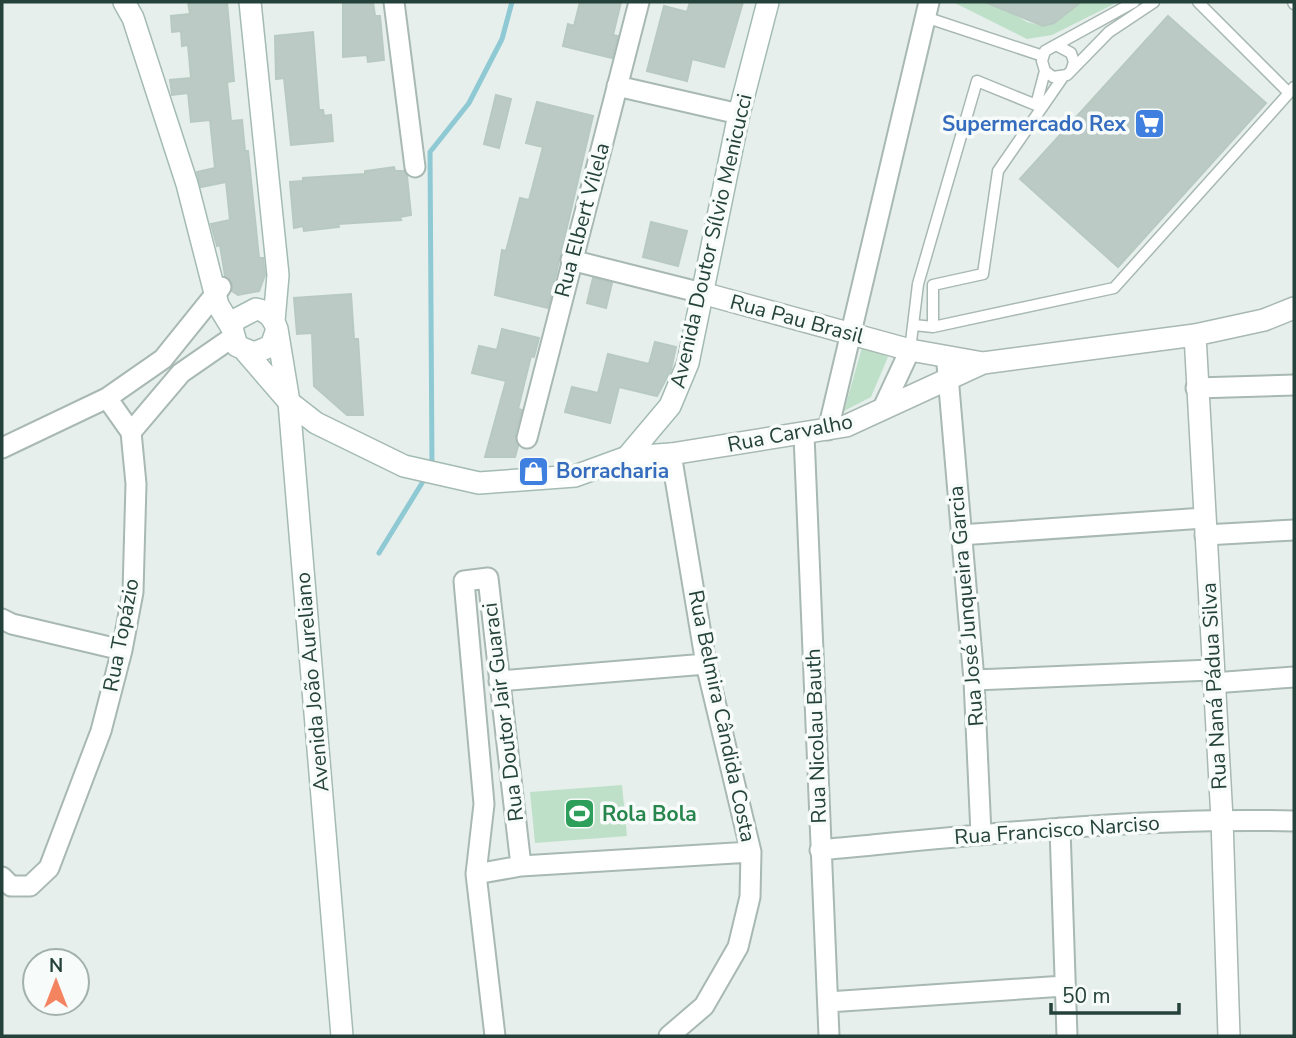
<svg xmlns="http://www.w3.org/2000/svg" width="1296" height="1038" viewBox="0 0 1296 1038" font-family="'Nunito Sans',sans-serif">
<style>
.green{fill:#bfe0c8}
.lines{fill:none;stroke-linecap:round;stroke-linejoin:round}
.stream{stroke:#8ec9d4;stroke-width:5}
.building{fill:#bbcac4;stroke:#b8c9c2;stroke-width:2}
.service-casing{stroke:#a8b8b2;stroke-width:13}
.minor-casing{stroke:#a8b8b2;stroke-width:23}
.tertiary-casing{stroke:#a8b8b2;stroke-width:24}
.secondary-casing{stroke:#a4bbb3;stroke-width:24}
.service{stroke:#fff;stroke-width:10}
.minor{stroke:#fff;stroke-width:19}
.tertiary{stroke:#fff;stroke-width:21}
.secondary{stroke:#fff;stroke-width:21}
.labels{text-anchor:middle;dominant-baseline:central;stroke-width:7;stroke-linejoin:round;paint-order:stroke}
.shop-label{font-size:21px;font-weight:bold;fill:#366cbe;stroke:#f7fbf9;text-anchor:end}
.street-label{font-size:21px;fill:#24423a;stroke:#f7fbf9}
.leisure-label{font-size:21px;font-weight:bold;fill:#27864d;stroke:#f7fbf9;text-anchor:start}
</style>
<rect width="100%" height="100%" fill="#e6efeb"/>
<path class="green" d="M953,2H993L1027,22L1043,26L1054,23L1081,2H1118L1052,35L1027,39Z
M863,344L888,357L871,397L844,411Z
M622,785L627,836L535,843L530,792Z"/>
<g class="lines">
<path class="stream" d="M432,467L430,152L469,103L502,39L512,2
M379,553L427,475"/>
</g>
<path class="building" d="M188,2H227L234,81L227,82L231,121L242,120L245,151H248L259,258H263L265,275L259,291L238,295L232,291V282L225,276L220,245L217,246L211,224L230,220L226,182L201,187L197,172L215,168L210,120L191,122L188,93L172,95L170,80L191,78L188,45L182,46L181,31L172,32L171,16L190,14Z
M343,2H373L375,16H380L384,60L368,62L367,55L343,57Z
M580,2H621L613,35L618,36L612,58L563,46L568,24L574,26Z
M690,2H743L724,67L692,59L687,81L647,71L664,6L687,12Z
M985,2H1081L1054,23L1043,26Z
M1168,16L1266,103L1118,267L1020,179Z
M313,32L319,110H323L324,116L331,115L333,141L291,145L284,78L276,79L275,36Z
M496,95L511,99L499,148L484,144Z
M537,102L593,116L548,308L495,295L502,250L506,251L520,198L529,200L543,147L526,143Z
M394,167L395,171H404L407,176L411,215L400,217L401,220L338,224L339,227L304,231L303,226L294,228L290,182L303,181V178L365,174V171Z
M651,222L687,231L678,266L643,257Z
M593,278L612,283L606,308L587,303Z
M351,294L354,339H358L363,415H347L314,386L312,333L297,334L294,298Z
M502,329L539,338L534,357L531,356L518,409L522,410L515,435L518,446L515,457H485L506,381L472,373L479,346L497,350Z
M655,342L676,347L671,370L657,396L619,387L610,423L565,412L572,387L598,393L608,354L649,364Z"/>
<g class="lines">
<defs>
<path id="service" d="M1198,2L1289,93L1294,87
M1293,2L1294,4
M925,17L1043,56
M1058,46L1071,53L1074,62L1071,71
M1045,71L1053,77L1067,75L1109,32L1154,2
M914,325L933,327L1114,288L1289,93
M933,327V285L983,274L998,171L1063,77
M910,350L918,284L977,81L1036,105L1045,71L1042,61L1045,51L1134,2"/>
<path id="minor" d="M394,2L415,167
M617,86L739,114
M571,260L702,293
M947,364L974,680L981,834
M1196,388L1294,385
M107,398L131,432
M882,410L910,350
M828,430L929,2
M804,435L829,1036
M527,438L639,2
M2,448L107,398L163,359L221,287
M960,535L1204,518
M1205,535L1294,530
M2,619L12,624L122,650
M974,680L1211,670
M499,681L706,664
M1213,683L1294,677
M1060,828L1067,1036
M820,850C978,835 1136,817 1294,821
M476,874L521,866L751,852
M2,877L11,886H30L49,868L101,731L122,650L133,592L136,484L131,432L181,373L233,337
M828,1002L1064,986
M495,1036L476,874L484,804L464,581L488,578L521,866
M669,1036L704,1006L738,947L750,897L751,852L706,664L671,454"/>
<path id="tertiary" d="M702,293L910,350L983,363L1195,335L1264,320L1294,308
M1195,335L1222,819L1229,1036
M671,454L846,426L983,363"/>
<path id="secondary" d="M124,2L133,18L187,184L218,305L232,328
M250,2L278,275L274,321
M277,329L271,346L254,353L237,346L232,328L235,320L256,309C268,311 273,318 277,329L289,402L342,1036
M245,351L289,402L316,423L404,466L479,483L575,476L627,457L670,406L688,363L739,114L768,2
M627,457L671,454"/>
</defs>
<use href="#service" class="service-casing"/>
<use href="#minor" class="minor-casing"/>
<use href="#tertiary" class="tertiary-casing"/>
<use href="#secondary" class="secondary-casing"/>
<use href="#service" class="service"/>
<use href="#minor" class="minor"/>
<use href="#tertiary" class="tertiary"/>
<use href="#secondary" class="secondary"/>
</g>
<defs>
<symbol id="supermarket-square" viewBox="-11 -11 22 22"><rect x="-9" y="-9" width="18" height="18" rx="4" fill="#3f7fe0" stroke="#f7fbf9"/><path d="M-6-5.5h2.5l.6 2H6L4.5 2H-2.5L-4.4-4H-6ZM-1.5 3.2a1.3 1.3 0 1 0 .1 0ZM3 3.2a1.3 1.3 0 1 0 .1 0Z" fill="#fff"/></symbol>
<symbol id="shop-square" viewBox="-11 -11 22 22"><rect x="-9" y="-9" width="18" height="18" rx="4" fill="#3f7fe0" stroke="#f7fbf9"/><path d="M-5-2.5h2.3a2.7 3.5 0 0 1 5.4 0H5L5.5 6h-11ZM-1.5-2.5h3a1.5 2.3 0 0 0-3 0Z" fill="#fff"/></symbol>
<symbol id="stadium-square" viewBox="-11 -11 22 22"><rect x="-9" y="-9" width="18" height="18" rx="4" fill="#2e9e5b" stroke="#f7fbf9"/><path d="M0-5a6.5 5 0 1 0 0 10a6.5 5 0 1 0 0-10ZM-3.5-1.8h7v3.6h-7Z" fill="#fff"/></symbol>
</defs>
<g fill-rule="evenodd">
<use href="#supermarket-square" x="1132" y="106" width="35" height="35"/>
<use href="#shop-square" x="516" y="454" width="35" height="35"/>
<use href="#stadium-square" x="562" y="796" width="35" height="35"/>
</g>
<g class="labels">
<g class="shop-label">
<text x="1126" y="124">Supermercado Rex</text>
<text x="556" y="471" text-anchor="start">Borracharia</text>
</g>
<g class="street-label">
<text transform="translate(582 220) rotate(-75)">Rua Elbert Vilela</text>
<text transform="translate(711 241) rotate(-77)">Avenida Doutor Sílvio Menicucci</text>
<text transform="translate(797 319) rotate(15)">Rua Pau Brasil</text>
<text transform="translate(790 433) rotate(-11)">Rua Carvalho</text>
<text transform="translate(966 606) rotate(-95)">Rua José Junqueira Garcia</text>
<text transform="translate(121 635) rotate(-79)">Rua Topázio</text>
<text transform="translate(312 682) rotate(-95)">Avenida João Aureliano</text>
<text transform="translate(1214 686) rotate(-93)">Rua Naná Pádua Silva</text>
<text transform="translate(503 712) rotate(-97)">Rua Doutor Jair Guaraci</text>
<text transform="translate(722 716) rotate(78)">Rua Belmira Cândida Costa</text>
<text transform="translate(816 736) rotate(-92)">Rua Nicolau Bauth</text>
<text transform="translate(1057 830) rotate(-4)">Rua Francisco Narciso</text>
</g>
<g class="leisure-label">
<text x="602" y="814">Rola Bola</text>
</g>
</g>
<rect width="1296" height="1038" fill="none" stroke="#24423a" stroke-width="7"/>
<g transform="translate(56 982)"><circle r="33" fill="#f7fbf9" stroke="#a3b1ad" stroke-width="2"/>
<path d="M0-5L12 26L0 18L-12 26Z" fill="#f4845f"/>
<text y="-10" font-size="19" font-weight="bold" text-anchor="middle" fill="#24423a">N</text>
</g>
<path d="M1051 1003v10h128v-10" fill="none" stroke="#24423a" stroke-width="3.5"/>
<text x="1062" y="1003" font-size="21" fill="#24423a" stroke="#f7fbf9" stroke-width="5" paint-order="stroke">50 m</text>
</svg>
